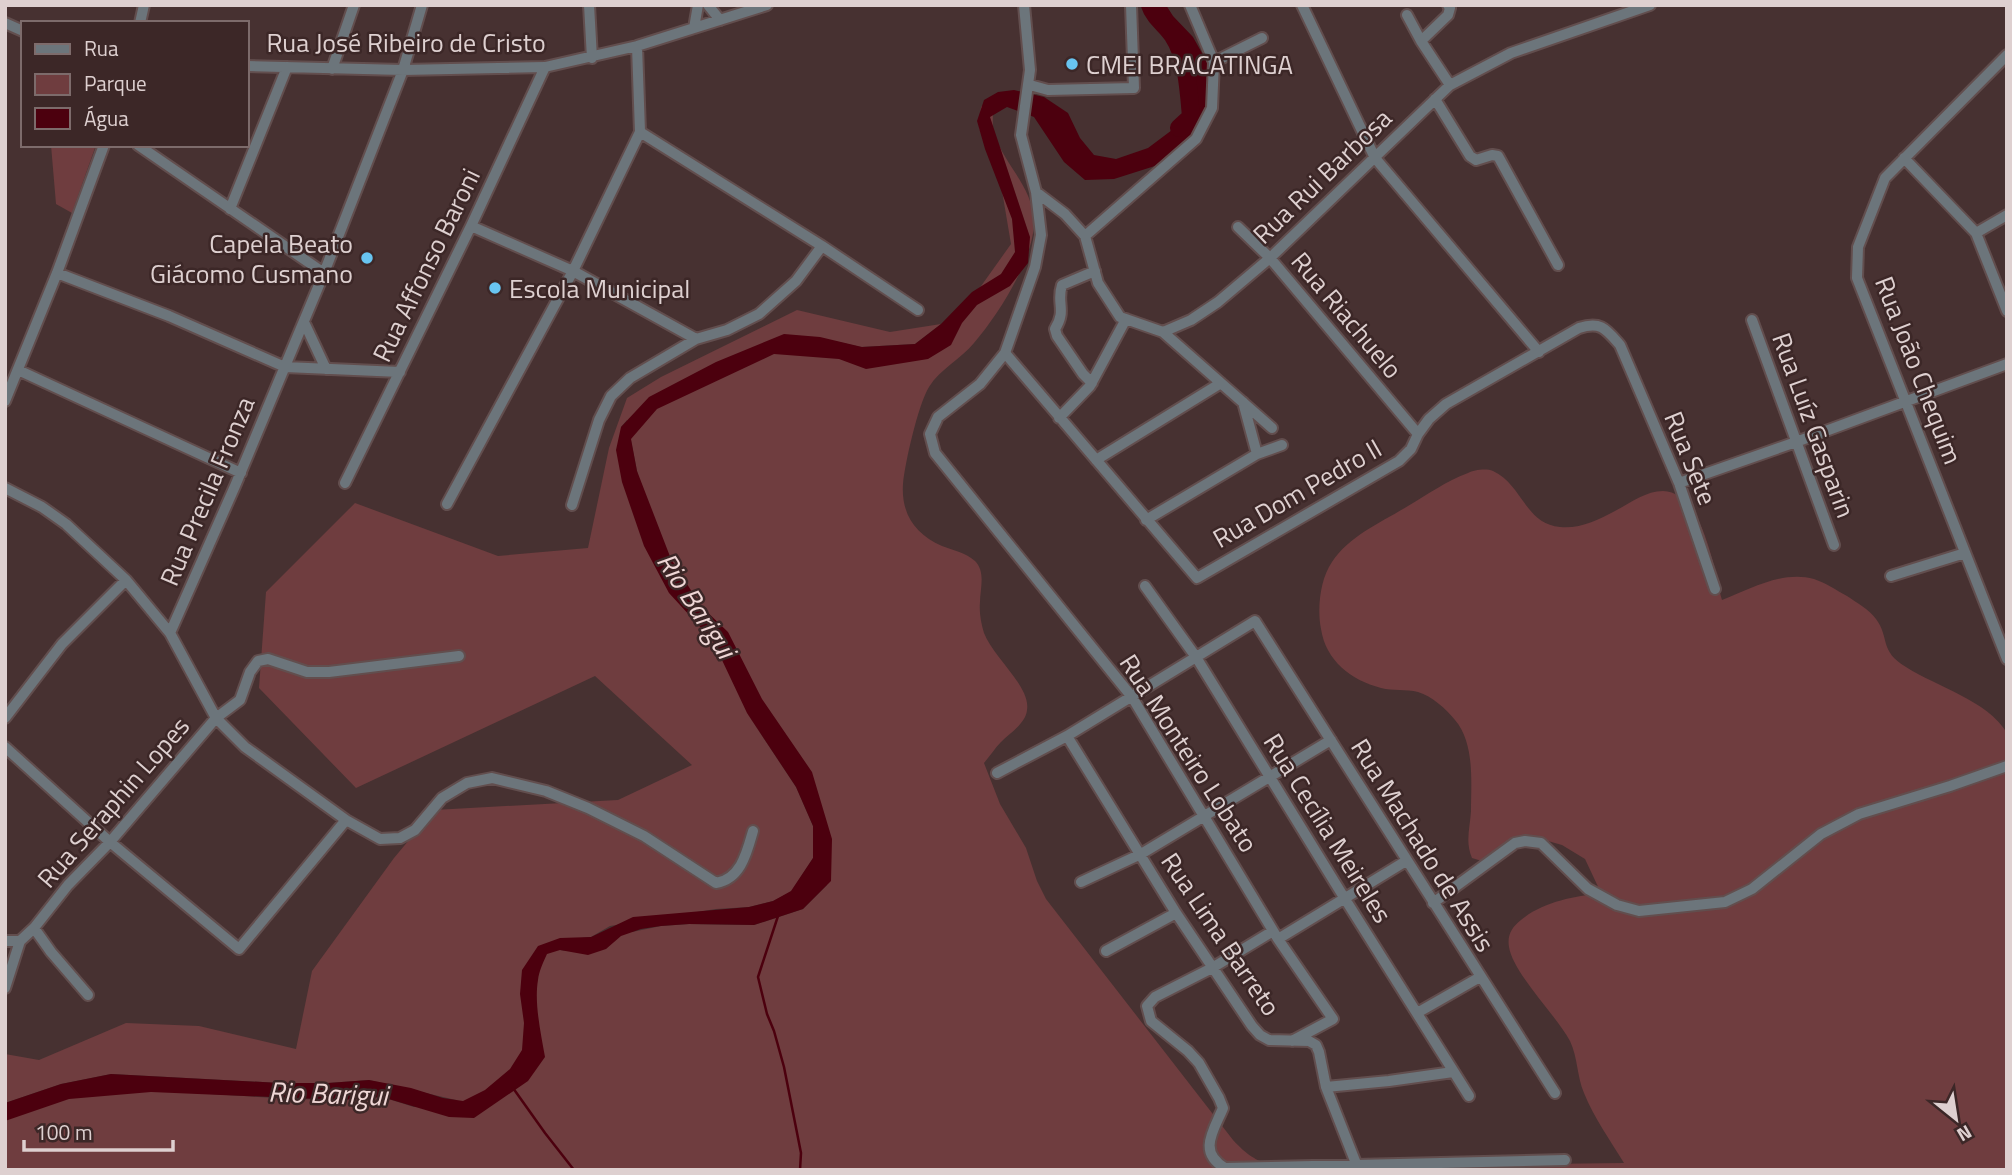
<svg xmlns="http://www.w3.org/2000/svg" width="2012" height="1175" viewBox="0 0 2012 1175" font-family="'Titillium Web',sans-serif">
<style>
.green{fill:#6f3d3f;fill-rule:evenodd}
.water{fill:#4c000e}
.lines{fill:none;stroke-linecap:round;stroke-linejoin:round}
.stream{stroke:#4c000e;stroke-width:2.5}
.river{stroke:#4c000e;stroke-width:18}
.street-casing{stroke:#624e4e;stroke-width:14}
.street{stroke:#6c757b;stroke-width:10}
.poi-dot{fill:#68c4f0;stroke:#3c2727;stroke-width:2.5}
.labels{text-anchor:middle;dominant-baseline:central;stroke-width:5;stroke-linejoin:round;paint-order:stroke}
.street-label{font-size:26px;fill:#ded0d0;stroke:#3c2727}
.poi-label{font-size:26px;fill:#ded0d0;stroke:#3c2727;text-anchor:start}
.water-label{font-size:28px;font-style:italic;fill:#eed6d5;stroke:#3c2727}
</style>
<rect width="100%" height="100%" fill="#473131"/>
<path class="green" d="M990,100C996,115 990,121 995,136C1005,165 1034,189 1034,222C1034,259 998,315 974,343C961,359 940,369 929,387C918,405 905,463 903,484C901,514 915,534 942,546C953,550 966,553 975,561C986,572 980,589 980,602C979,612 981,623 984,633C993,657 1031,687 1027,710C1026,723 1010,733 1001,742C995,748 990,756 984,763L1000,804L1026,848L1037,881L1046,899L1233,1140C1248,1156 1256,1161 1277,1167L1624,1163C1610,1140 1594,1118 1584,1093C1577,1077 1578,1058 1570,1041C1556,1015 1513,973 1509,947C1507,935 1512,927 1521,920C1544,901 1573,897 1601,893L1585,859L1562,845L1548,841L1523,846L1485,862L1472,858C1465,842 1470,828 1471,811C1471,783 1475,743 1455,720C1446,709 1432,696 1418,692C1406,689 1393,691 1381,688C1351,680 1326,661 1321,629C1317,609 1320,579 1332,562C1349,536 1382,522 1408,506C1427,495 1446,481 1468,473C1474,470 1486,468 1493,471C1522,484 1525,524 1560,527C1580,529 1598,520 1615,511C1630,503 1646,491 1663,491C1703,492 1714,570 1722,600C1750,589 1783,570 1814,579C1826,583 1836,590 1847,596C1857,603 1869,609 1876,619C1890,638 1879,651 1906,667C1937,687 1987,700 2007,733V1170H5V1113L110,1088L291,1099L341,1100L382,1097L414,1107L456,1100L369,1080L328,1083H280L111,1074L61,1084L5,1103V1054L39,1060L126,1023L199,1026L296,1049L312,971L394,858L434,810L618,800L692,765L595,676L356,788L259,688L266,592L355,503L498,556L588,548L609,448L627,398L661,377L797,310L890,332L941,324L915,344L861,347L834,341L908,362L974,296L1011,244L1000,179L979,128L981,107ZM627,420L637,471L662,564L621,427ZM747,713L818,818L827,885L803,909L754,925L689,924L661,926L632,932L626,930L566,951L560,950V938H581L591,937L610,926L716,909L749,907L773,901L791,892L813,858V826L796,787Z
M51,145H96L72,213L56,204Z"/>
<path class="water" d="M1151,5H1166L1173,16L1193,37L1207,62L1210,90L1207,112L1194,134L1158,165L1114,179L1085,180L1064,162L1034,117L1007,107L990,117L1030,237L1028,263L1010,286L977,305L962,323L951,345L928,359L866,369L839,359L774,354L657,409L631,439L637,471L671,559L701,606L728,632L762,699L812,772L832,839L831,881L803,909L754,925L689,924L661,926L641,929L621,936L606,949L588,955L560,950L547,954C543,963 539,971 538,980C534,1003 541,1034 545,1057L528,1081L474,1118L449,1117L382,1097L341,1100L151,1092L69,1099L5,1121V1103L61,1084L111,1074L280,1083H328L369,1080L411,1088L443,1098L463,1101L485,1090L510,1069L522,1050L524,1023L520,994L522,970L538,946L560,938L591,937L633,917L749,907L773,901L791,891L813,858V826L796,787L747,713L713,641L669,593L644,546L622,482L616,450L621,427L649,397L716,362L784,334L820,337L862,347L915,344L941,324L972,292L1001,274L1015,252L1012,219L985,149L977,121L984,100L998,92L1014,90L1044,97L1068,113L1080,138L1094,155L1116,159L1148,148L1176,127L1191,110V79L1180,39Z"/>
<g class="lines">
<path class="stream" d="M778,916L758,977L767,1014L774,1031L784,1067L801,1153L800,1170
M513,1088L545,1133L574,1170"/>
<path class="river" d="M1150,5C1154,18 1166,25 1173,36C1187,56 1189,94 1191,117L1179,128"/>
<defs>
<path id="street" d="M589,5L592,58
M708,5L720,20
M1024,5L1030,70L1021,135L1036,192L1041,235L1035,267L1005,353L980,384L938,417L930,434L935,453L1132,697L1278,939L1333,1019L1292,1041
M1302,5L1375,158L1539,352
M1407,15L1421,41L1450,85
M5,23L23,31
M140,23L144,5
M694,28L698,5
M1421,41L1448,15L1450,8L1448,5
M2007,55L1885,178L1858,247L1857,278L2007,659
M1214,62L1262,38
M247,66L403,70L545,67L637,46L767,5
M332,69L354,5
M1030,85L1048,90L1134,88L1131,5
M1435,99L1470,156L1476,160L1492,155L1498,156L1558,265
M640,132L822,246L918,310
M138,145L324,273
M1904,158L1976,233L2007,311
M1036,192L1065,214L1085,236L1196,139L1212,108L1214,62L1190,5
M230,209L287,67
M471,226L573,271L696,339
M1238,227L1270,258L1418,434
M1976,233L2007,215
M1085,236L1098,283L1120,317L1163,332L1272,428
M57,273L169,316L285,367L400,372
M1752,320L1834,545
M304,322L326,369
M1163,332L1191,320L1218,302L1270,258L1450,85L1511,53L1650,5
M1005,353L1197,578L1399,461L1411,449L1418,434L1429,419L1446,404L1579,328C1601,321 1606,329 1620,345L1679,483L1715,589
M18,370L241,473
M1092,383L1083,374L1057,336L1055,329C1067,310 1056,303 1062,285L1095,271
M5,401L57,273L104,145
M1243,402L1257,454
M1059,418L1090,386L1126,319
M1096,460L1221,383
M345,483L471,226L545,67
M1679,483L1796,442L2007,364
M5,488L42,507L66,524L126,580L170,633L216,718L245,747L346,820L380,839L400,838L415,830L442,798L467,783L492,778L546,791L588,808L644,836L716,883C741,879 747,852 753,831
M447,504L573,271L640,132L637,46
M572,505L599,420L611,396L630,378L696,339L727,330L759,314L796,281L822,246
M1146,520L1257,454L1282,445
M1891,576L1965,553
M1145,586L1196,657L1345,899L1469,1096
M170,633L235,486L324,273L403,70L422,5
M5,718L62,644L126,580
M1067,736L1176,913L1252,1026L1260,1035L1269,1040L1309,1041L1316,1045L1319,1052L1326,1087L1357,1166
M5,747L110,842L239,949L346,820
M997,773L1067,736L1255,621L1555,1093
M1081,882L1141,854L1331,740
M1433,903L1515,843L1525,841L1541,843L1588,889L1617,905L1639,911L1725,902L1752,889L1821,834L1859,814L1950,786L2007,766
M34,928L51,952L88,995
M1273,931L1212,968L1155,997L1147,1006L1151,1021L1188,1051L1199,1063L1219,1098L1223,1108C1214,1130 1197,1152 1225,1168L1565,1160
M1278,939L1406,861
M5,941H20
M1106,951L1176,913
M5,988L20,941L34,928L68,885L110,842L216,718L240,700L250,672L258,661L268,659L307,672H329L459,656
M1417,1013L1480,977
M1326,1087L1389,1081L1453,1072"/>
</defs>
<use href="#street" class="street-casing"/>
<use href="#street" class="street"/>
</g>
<g class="poi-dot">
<circle cx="1072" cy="64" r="7"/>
<circle cx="367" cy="258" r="7"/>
<circle cx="495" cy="288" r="7"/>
</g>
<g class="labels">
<g class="street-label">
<text x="406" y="42">Rua José Ribeiro de Cristo</text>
<text transform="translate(1322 176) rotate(-44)">Rua Rui Barbosa</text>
<text transform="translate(426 265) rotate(-64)">Rua Affonso Baroni</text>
<text transform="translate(1347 315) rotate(50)">Rua Riachuelo</text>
<text transform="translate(1919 370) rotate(69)">Rua João Chequim</text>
<text transform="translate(1814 425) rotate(70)">Rua Luíz Gasparin</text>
<text transform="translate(1691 458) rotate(68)">Rua Sete</text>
<text transform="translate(207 491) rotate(-67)">Rua Precila Fronza</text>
<text transform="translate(1297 493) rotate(-30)">Rua Dom Pedro II</text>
<text transform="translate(1189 753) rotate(57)">Rua Monteiro Lobato</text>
<text transform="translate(113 802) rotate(-49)">Rua Seraphin Lopes</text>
<text transform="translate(1328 828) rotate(58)">Rua Cecília Meireles</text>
<text transform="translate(1423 845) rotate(58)">Rua Machado de Assis</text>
<text transform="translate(1221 934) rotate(56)">Rua Lima Barreto</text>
</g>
<g class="poi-label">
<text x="1086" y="64">CMEI BRACATINGA</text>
<text x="353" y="243" text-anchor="end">Capela Beato<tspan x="353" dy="30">Giácomo Cusmano</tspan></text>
<text x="509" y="288">Escola Municipal</text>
</g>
<g class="water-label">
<text transform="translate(697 605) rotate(57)">Rio Barigui</text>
<text transform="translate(328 1093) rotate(2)">Rio Barigui</text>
</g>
</g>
<rect width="2012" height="1175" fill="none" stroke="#ded0d0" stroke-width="14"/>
<rect x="21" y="21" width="228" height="126" fill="#3c2727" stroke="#7d6b6b" stroke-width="2"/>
<rect x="35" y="44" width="35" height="10" fill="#6c757b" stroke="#7d6b6b" stroke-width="2"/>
<text x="84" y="56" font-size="21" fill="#ded0d0">Rua</text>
<rect x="35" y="74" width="35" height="21" fill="#6f3d3f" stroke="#7d6b6b" stroke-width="2"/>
<text x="84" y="91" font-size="21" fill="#ded0d0">Parque</text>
<rect x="35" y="108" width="35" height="21" fill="#4c000e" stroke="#7d6b6b" stroke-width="2"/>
<text x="84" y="126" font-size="21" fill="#ded0d0">Água</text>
<g transform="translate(1956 1119) rotate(150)" stroke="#3c2727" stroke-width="5" paint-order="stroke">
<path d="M0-5L12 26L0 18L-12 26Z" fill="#ded0d0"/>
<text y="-10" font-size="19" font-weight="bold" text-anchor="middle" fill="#ded0d0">N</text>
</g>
<path d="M24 1140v10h149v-10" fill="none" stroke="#ded0d0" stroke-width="3.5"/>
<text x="35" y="1140" font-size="21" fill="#ded0d0" stroke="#3c2727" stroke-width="5" paint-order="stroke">100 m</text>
</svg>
